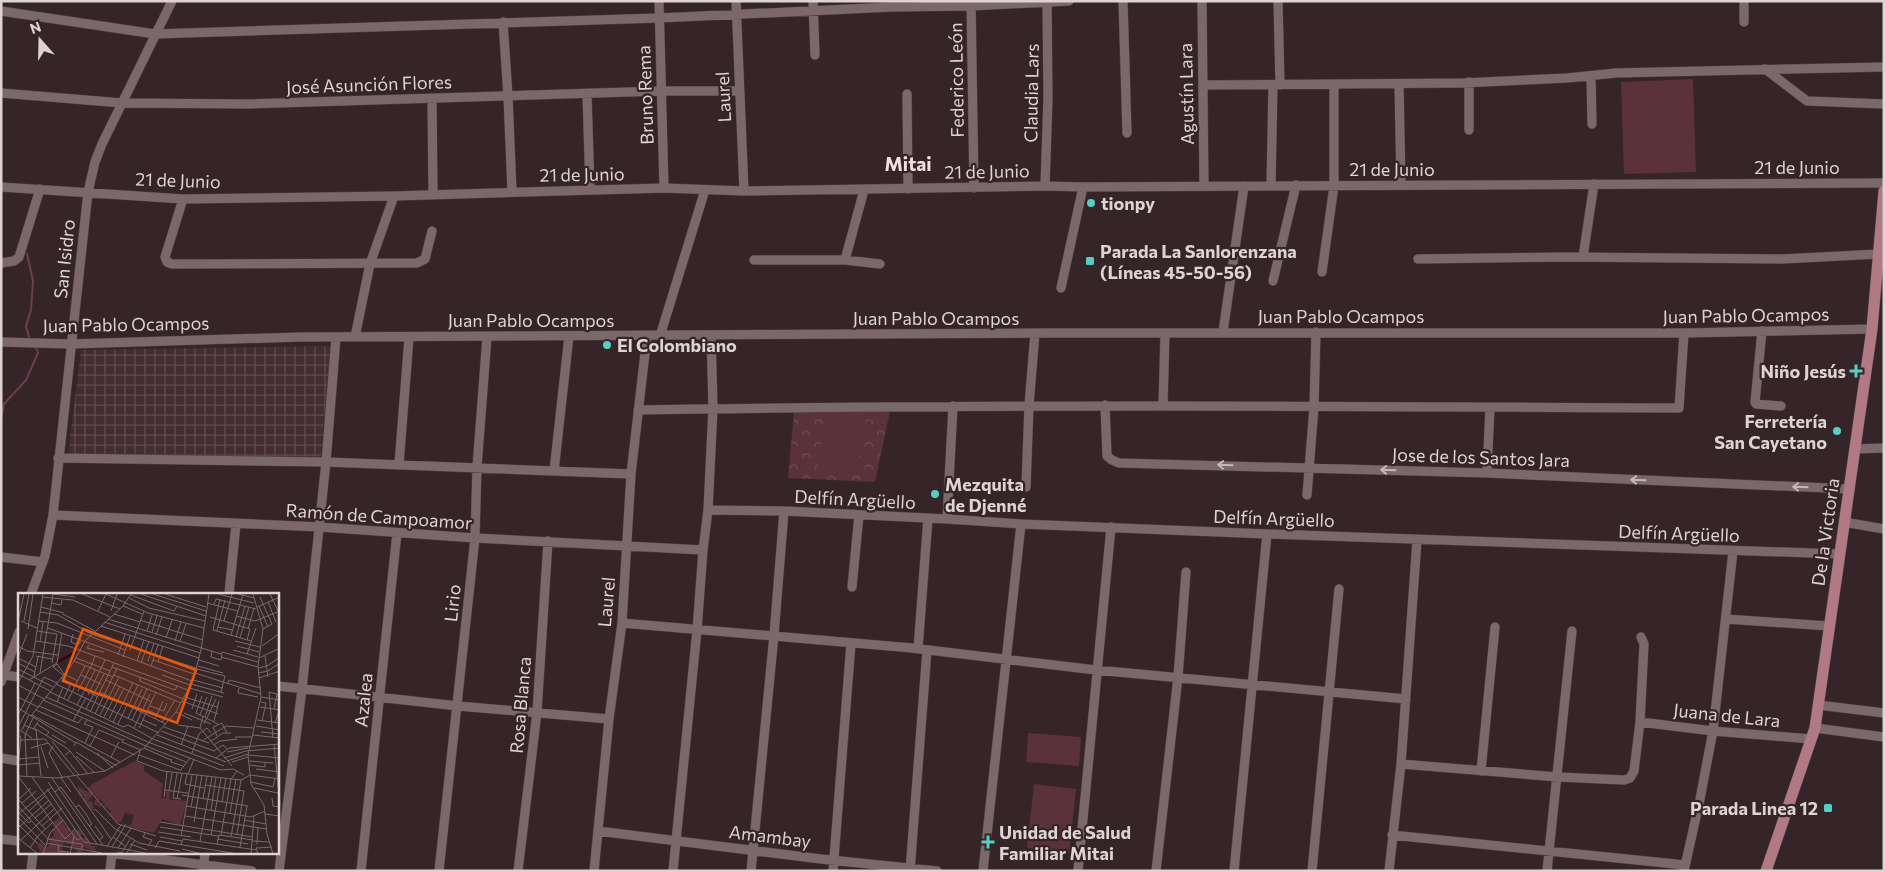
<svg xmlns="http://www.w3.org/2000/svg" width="1885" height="872" viewBox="0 0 1885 872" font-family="Commissioner,sans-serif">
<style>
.industrial{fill:url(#industrial-grid)}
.forest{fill:url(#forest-crowns)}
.garden{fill:#5b313a}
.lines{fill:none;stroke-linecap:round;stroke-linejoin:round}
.stream{stroke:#6c3f4e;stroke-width:2}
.minor-casing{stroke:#4e4144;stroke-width:10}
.major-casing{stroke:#4e4144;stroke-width:12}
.minor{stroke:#7b686b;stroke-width:9}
.major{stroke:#b07983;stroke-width:11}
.oneway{stroke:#c4b8ba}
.poi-dot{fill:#56cec3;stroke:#352528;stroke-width:2}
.labels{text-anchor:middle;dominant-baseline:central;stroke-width:4.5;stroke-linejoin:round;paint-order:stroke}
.street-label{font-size:18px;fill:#ddd2d4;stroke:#352528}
.poi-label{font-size:18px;font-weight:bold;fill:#ddd2d4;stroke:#352528;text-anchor:start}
.neighbourhood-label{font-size:19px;font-weight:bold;fill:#f4dee1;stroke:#352528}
.inset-river{fill:none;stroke:#3c0014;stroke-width:2.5}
.inset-road{fill:none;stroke:#786a6d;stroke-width:1}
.view{fill:#e8590c;fill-opacity:0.15;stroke:#e8590c;stroke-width:2.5}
.inset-edge{fill:none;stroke:#ddd2d4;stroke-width:2.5}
</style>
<defs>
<pattern id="industrial-grid" width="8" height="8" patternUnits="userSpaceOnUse" patternTransform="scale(1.25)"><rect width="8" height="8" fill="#442d32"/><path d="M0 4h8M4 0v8" fill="none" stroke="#5f4b4f"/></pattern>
<pattern id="forest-crowns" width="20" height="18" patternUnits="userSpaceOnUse" patternTransform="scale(1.25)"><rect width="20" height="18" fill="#5b313a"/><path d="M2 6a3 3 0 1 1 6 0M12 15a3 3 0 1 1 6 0" fill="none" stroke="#724e56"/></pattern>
</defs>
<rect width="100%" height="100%" fill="#352528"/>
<path class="industrial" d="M331,346L320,465L68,455L81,350Z"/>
<path class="forest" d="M890,411L875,482L788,478L794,412Z"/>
<path class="garden" d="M1693,79L1696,172L1624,174L1621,82Z
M826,414H867L856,475L817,474Z
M1028,733L1081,737L1079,766L1026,762Z
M1034,784L1076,789L1069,853L1027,848Z"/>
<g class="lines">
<path class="stream" d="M27,254L33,281L31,310L26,326L29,337
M1,419L4,404L26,380L38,353L36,348"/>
<defs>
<path id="minor" d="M659,1L664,188
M736,1L744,191
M813,1L815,55
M971,1L974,188
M1123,1L1127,133
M1202,1L1204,186
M1278,1L1280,85
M1744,1V22
M1,11L155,34L659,18L892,7L971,6L1069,1
M503,22L508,96L512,192
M1765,69L1807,101L1884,104
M1591,76L1592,124
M1399,84L1401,185
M1203,85L1463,83L1567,78L1616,73L1884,67
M1,93L122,103L248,104L661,91H739
M587,94L590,190
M907,94L908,189
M432,99L433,194
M1469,130V82
M1271,185L1273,85
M1045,186L1048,98L1047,1
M1,187L183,199L394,196L664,188L744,191L1045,186L1083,187L1884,183
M183,199L165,257L167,262L172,264L417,263L425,259L432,231
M1583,257L1594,184
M1418,259L1570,257L1782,259L1879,254
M754,260H845L880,264
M845,260L864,190
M1,263L14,261L19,257L40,189
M1322,272L1334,186V85
M1273,281L1296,185
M1061,288L1083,187
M1762,331L1755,402L1756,404L1781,406
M1223,332L1244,186
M660,336L705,190
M355,337L370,264L394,196
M1,342L71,344L301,337L1046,333H1684L1872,329
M1105,405L1107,456L1112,460L1119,463L1487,473L1849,489
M1163,406L1165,333
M638,410C985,404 1332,406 1679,408L1684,333
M1855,449L1884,448
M58,458L326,462L336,337
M399,464L409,338
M554,471L569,336
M1487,473L1490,407
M1026,487L1029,405L1035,333
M1307,495L1314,407L1316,332
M708,510L784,511L947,519L1021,524L1267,534L1839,554
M53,515L320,527L475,538L703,550
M947,519L953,406
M1844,522L1884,529
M1,557L43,562
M852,587L859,515
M31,594L45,556L53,515L88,192L95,162L102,144L172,1
M229,594L236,524
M1726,619L1829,626
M622,623L912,648L1096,670L1406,699
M918,649L928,518
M4,675L19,677
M1,682L19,632
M278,686L458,706L609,719
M1818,705L1884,713
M1640,722L1713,731L1811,739
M1815,728L1884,737
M1,758L19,761
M1401,764L1558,777L1624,780L1630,778L1634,771L1640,722L1644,644L1641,637
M1481,771L1495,627
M598,831L821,859L937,871
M1392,835L1685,865
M1,839L19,841
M111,853L252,871
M31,871L33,853
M110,871L112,853
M203,871L205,853
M279,871L302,689L326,462L631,474
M361,871L397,533
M439,871L475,538L477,467L487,337
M518,871L537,712L548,541
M594,871L609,719L622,623L631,474L647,336
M673,871L697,630L703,550L708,510L713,408L711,335
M751,871L774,635L784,511
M833,871L851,643
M910,871L927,650
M983,871L1021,524
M1078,871L1111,527
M1156,871L1178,677L1186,572
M1234,871L1267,534
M1312,871L1339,589
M1389,871L1401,764L1417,540
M1547,871L1572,631
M1684,871L1700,799L1713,731L1733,551"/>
<path id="major" d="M1766,871L1815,728L1872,329L1884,191"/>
</defs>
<use href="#minor" class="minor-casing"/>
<use href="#major" class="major-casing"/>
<use href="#minor" class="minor"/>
<use href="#major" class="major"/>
</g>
<defs><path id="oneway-shaft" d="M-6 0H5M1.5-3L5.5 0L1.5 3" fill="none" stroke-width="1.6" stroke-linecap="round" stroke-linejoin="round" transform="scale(1.25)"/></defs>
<g class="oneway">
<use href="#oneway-shaft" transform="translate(1225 465) rotate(-178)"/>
<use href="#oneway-shaft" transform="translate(1388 470) rotate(-178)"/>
<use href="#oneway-shaft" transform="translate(1638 480) rotate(-178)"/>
<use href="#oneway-shaft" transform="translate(1800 487) rotate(-178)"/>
</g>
<g class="poi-dot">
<circle cx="1091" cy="203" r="5"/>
<rect x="1085" y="256" width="10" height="10" rx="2.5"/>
<circle cx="607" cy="345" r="5"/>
<path d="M1853.5 363.5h5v5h5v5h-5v5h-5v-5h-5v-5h5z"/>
<circle cx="1837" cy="431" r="5"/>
<circle cx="935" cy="494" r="5"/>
<rect x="1823" y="803" width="10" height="10" rx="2.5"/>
<path d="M985.5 834.5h5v5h5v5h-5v5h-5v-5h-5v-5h5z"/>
</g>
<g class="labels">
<g class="street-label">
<text transform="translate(956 80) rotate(-91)">Federico León</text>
<text transform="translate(369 84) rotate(-2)">José Asunción Flores</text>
<text transform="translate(1031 93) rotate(-89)">Claudia Lars</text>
<text transform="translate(1186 94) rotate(-91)">Agustín Lara</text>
<text transform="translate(645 95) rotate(-92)">Bruno Rema</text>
<text transform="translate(723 97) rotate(-93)">Laurel</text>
<text x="1797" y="167">21 de Junio</text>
<text x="1392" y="169">21 de Junio</text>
<text transform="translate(987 171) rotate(-1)">21 de Junio</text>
<text transform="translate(582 174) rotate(-1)">21 de Junio</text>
<text transform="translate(178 180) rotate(2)">21 de Junio</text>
<text transform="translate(64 259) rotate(-84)">San Isidro</text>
<text transform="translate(1746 315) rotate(-1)">Juan Pablo Ocampos</text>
<text x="1341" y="316">Juan Pablo Ocampos</text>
<text x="936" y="318">Juan Pablo Ocampos</text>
<text x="531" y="320">Juan Pablo Ocampos</text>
<text transform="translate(126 324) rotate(-1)">Juan Pablo Ocampos</text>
<text transform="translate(1481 457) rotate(2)">Jose de los Santos Jara</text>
<text transform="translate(855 499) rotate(3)">Delfín Argüello</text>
<text transform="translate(379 516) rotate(4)">Ramón de Campoamor</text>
<text transform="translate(1274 518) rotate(2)">Delfín Argüello</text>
<text transform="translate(1825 532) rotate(-82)">De la Victoria</text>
<text transform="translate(1679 533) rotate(2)">Delfín Argüello</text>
<text transform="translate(606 602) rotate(-85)">Laurel</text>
<text transform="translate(452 603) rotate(-84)">Lirio</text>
<text transform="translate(363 700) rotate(-84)">Azalea</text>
<text transform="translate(520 705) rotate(-85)">Rosa Blanca</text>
<text transform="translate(1727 715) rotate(6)">Juana de Lara</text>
<text transform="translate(770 836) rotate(7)">Amambay</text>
</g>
<g class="poi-label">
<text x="1101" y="203">tionpy</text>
<text x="1100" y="251">Parada La Sanlorenzana<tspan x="1100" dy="21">(Líneas 45-50-56)</tspan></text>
<text x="617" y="345">El Colombiano</text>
<text x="1846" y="371" text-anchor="end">Niño Jesús</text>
<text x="1827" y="421" text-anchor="end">Ferretería<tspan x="1827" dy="21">San Cayetano</tspan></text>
<text x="945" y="484">Mezquita<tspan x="945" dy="21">de Djenné</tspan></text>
<text x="1818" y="808" text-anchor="end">Parada Linea 12</text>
<text x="999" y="832">Unidad de Salud<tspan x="999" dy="21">Familiar Mitai</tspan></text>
</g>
<g class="neighbourhood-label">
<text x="908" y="163">Mitai</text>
</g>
</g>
<g transform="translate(18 593)">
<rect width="261" height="261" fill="#352528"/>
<path d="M117,168L126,172V178L145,191L143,205H149L147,199L152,198L151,206L169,208L162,232L144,226L136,240L115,235L108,233L113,232L116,222L107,220L103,229L100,230L92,222L90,224L93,218L88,214L84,216L87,212L82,206L79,211L85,210L83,214L75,211L80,204H77V199L69,209L74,208L77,219L65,208L66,203H61L60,193L71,200L70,194L75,192H72ZM42,224L48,235H52L51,241L61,236L66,243L63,241V245H69L74,253H80L77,254L78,259L66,254L64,258L72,261H61L57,257L61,255L55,254V251H48V247L44,253L39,252L44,253L45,261H25L19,253L22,249L27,254L32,252L31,247L35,248L30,246L36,243L34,236H40L35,229Z" fill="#5b313a"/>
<path class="inset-river" d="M40,69L59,58"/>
<path class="inset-road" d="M35,1L57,4M64,1L102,16M88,1L130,20L186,35M123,1L188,23M135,1L188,18M147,1L188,14M200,1L236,10M220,1L236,5M235,1L245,36L240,73L243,104L230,162L233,191L246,212L249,241L255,261M252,1L262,22M113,2L156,18L159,13M24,4L55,7L92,24M242,4L254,31L245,36M111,5L131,15L187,28M202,6L195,37L233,48M250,9L258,29M33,10L43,12L44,7M189,10L220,18M196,11L198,6L238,16M105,13L124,21M241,13L250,34M23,14L46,20M239,14L262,4M80,18L88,1M93,18L99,1M22,19L40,22L73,41L178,75M45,21L77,38M96,21L122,29M218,23L237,28L262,18M192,24L216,31M90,26L203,61M122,27L185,47M3,28L19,35M6,28L11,1M20,28L39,30L107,57M206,28L214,1M0,29L6,1M86,29L182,60M216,31L232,36L229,47M83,33L181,65M200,34L215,37M30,35L174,88M10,36L15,1M230,36L236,15M19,38L39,41L34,70M129,38L134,22M199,38L207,7M134,39L139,23M55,41L53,49L60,52L63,48M138,42L144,24M213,42L225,1M218,44L227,13M148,45L154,27M222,45L231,14M18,48L50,53L170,97M157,48L163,29M162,48L168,31M217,48L242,54M22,49L25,29M71,52L69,55L86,59M0,53L9,58L40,62M219,53L241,59M244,53L262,40M112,57L126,18M215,57L240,64M194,58L193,64L203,67L204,59L240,69M229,61L238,35M100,62L107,41M18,63L34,66M247,63L250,84M0,64L9,41M105,64L112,43M203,64L240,74M0,65L18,74M58,65L74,71L77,63M241,65L262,55M135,67L176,81M181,67L201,73M56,68L95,84M119,68L126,47M130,68L136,50M140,69L145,53M0,70L17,79M123,70L131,48M133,73L140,52M180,73L205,80M94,74L157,97L159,93M240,75L249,73L262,64M0,76L35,94M179,76L207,83L203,99M22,80L35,1M177,80L243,101M240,80L250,78L262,70M0,81L32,98M45,82L35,74L39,71L46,81L60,88M63,82L83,91M96,82L163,110M144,82L172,92M16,83L20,64M122,84V88L165,106M43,85L80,104M241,85L262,78M11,87L39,70L44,40M88,87L134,109M175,87L205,95M0,90L15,63L25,1M210,90L211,87L243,95M38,91L141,140M173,91L206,100M2,93L26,106M171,95L205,104M221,95L220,100L240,104M60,98L74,71L92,78M32,99L105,134M82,99L148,131M70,102L87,67M184,103L178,120L200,131M0,104L20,114M28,104L130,149L203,177L215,176L226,182M167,104L199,114M243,104L262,107M46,105L53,90M25,107L128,153M50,107L67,73M164,108L200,121M39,109L45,94M243,109L248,110L244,128M105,110L115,90M59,112L77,77M21,113L60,130L64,125M110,113L120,92M132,113L146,118L149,110M242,114L262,117M0,115L58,150M68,116L86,81M174,116L179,101M256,116L259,101M18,117L117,162M130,117L147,125M72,119L96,70M158,119L174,127M166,120L193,131M77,121L99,75M0,122L17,90M14,122L102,169M82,122L101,84M182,122L189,104M13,123L55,70L67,48L105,13L113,1M185,123L182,135L214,173M86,124L102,93M187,124L194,103M110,125L124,96M91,126L106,95M137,126L145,108M114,127L129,96M125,127L139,133M239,127L262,130M55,128L68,105M196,128L201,108M20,129L16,135L47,154L52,158L47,162M95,129L105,110M144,129L157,107M257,130L262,115M19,131L31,139L28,143M100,131L109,112M186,131L198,106M6,132L18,137L23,183M160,132L182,135M238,133L262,137M0,134L26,84L39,90M105,134L110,132L135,146M146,134L191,150M116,135L132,101M121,135L138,99M0,136L14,145M4,137L11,122M143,138L196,158L205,152L209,156M243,139L262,141M0,142L3,144L0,174M34,142L48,150M139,142L208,169M235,142L262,145M199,143L195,134L204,130L209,140M217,144H234M255,145L251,99L262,102M106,146L104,149L123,157M135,146L206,173M3,147L27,146L56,182M34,148L61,182M184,148L208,133L236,135M192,149L205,140H213M67,150L75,134L66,131L69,127M256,151L262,212M163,152L170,133M196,152L202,148L219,146M35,153L31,160L44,184M56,153L58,149L99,173M72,153L81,137L105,147M128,153L168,169M23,154L30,175M13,155L30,150M126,155L153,167M52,158L70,181M122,158L119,168L145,178L223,187L232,182L262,186M58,159L87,178M209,159L230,155M79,160L95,175M174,160L181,141L189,135L193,140M121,162L162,177M230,162L262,165M58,163L76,179M93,164L101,149M198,165L211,155L262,151M206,165L228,158L262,155M1,166L21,164M154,166L153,169L165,173M209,168L230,161M231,168L255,170M214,169L230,164M1,172L22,170M231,172L247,174V170M238,176L262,179M162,178L172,165M159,180L155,205L163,206M169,181L167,191L186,195M170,181L176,166M0,183L47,246L57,236M0,183L40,185L87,178L126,155L158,119L175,87L183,57L191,1M59,183L100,231L138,243M9,184L7,142L15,125M14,184L59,247L63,245M50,184L93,246M34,185L79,251M43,185L53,199M30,189L71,249M233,189L255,194L257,186M187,192L226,198L219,241M236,195L260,200M29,196L66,249L106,256L112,246M146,197L170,200M151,197L154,180M37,199L43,194L85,252M164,202L230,213M146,204L149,179M254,205L255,213L262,214M0,206L27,236M159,206L164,180M185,206L189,183M0,207L13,195M204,209L208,185M4,210L18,198M0,213L30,246L64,251V256M168,213L233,224L247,218M58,214L61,212L68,221L74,231L71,233M173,214L179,182M77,216L96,235L121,250L162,258M193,217L198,184M11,218L27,203M0,219L11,230L13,228M212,220L218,186M0,221L34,194M247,221L262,223M167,223L248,236M0,224L28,253M17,225L33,211M226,227L248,231M142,229L235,244M176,229L184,182M0,231L20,251M24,233L44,215M77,233L85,244L81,247M142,234L200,243M0,235L31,207M140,239L173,244M127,240L125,244L134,247L130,253M193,242L203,185M203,242L213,186L219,178M163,243L174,182M95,244L107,253M142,244L164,248M213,244L223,187M0,245L20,261M199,246L230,251M3,247L37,215M182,248L194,184M235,248L252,249M28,250L84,260M112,251L129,257M199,251L201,242L235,247M239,251L240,235M41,252L40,258L51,259M163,252L165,246L238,257M89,253L103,232M94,254L108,231M222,254L229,213M12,255L20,243L34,230M100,255L113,235M137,255L141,248L220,261M164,256L184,261M99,259L108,261L117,247M103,260L106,256L132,261M25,261L32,240L45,227M52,261L56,243M233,261L236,222M240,261L238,255L254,254"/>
<path class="view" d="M65,36L178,77L159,130L45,88Z"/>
<rect width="261" height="261" class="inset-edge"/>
</g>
<rect width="1885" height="872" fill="none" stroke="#ddd2d4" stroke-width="5"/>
<g transform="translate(40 40) rotate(340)" stroke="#352528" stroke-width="4" paint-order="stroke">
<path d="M0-4L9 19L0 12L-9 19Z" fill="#ddd2d4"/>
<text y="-8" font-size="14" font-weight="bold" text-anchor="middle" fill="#ddd2d4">N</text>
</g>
</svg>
